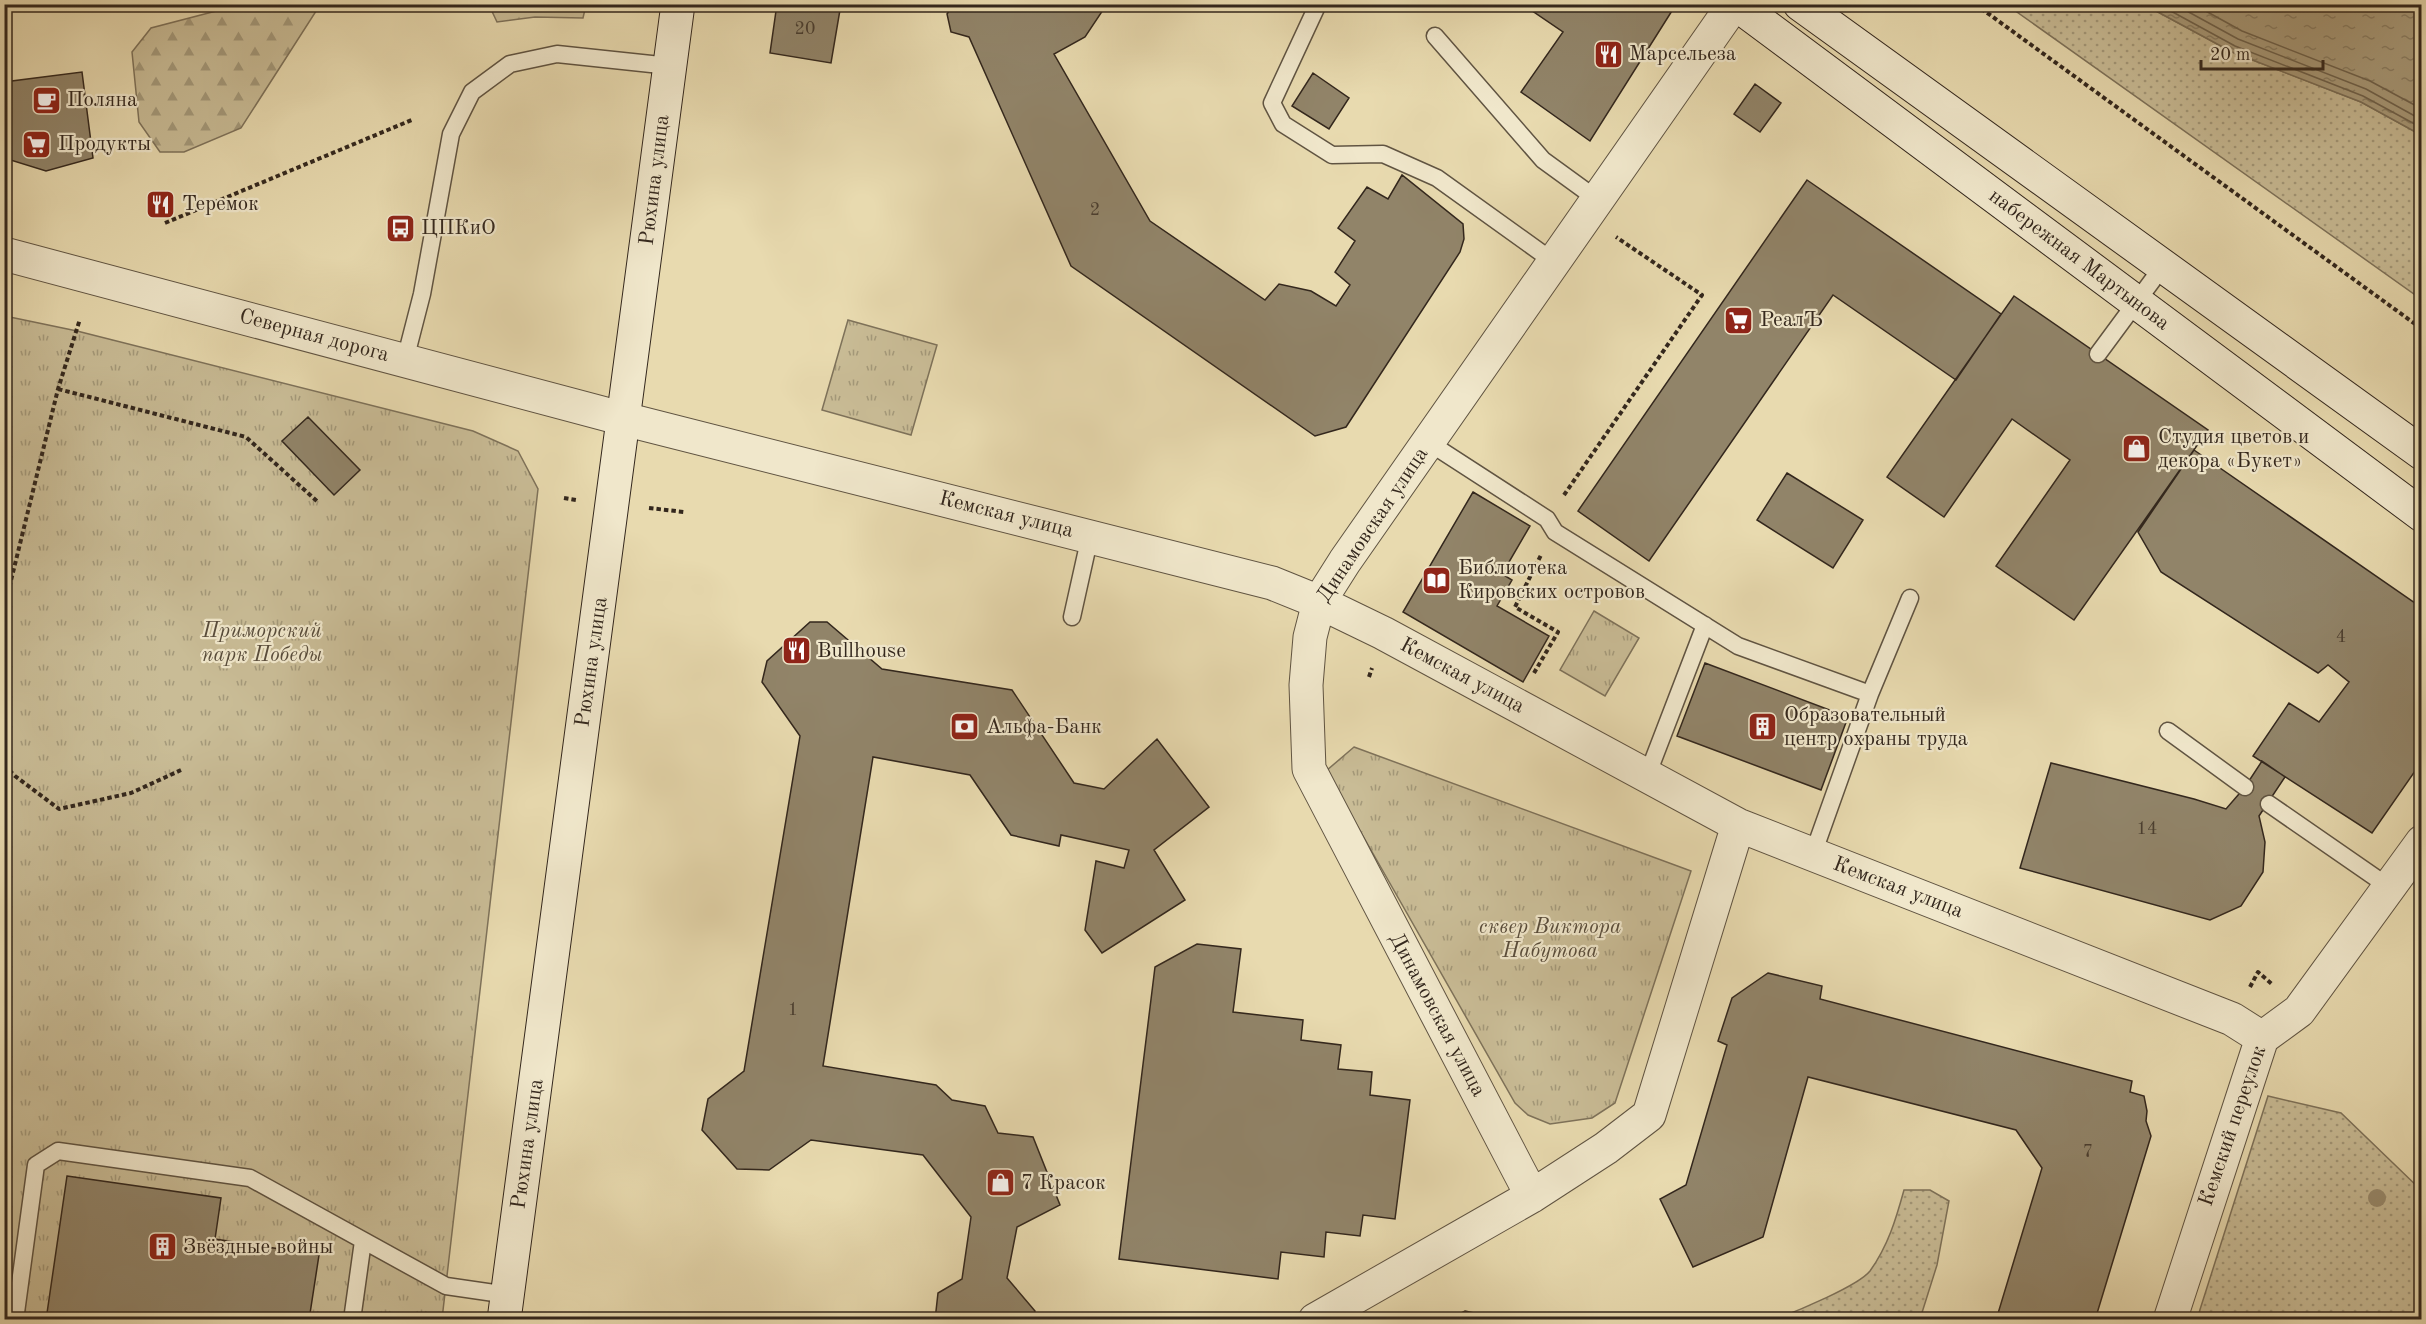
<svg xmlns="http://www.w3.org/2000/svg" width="2426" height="1324" viewBox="0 0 2426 1324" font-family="'Old Standard TT',serif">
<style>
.grass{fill:url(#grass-dots);stroke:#7e725a;stroke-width:1.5}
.forest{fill:url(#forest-firs);stroke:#7e725a;stroke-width:1.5}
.park{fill:url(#park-tufts);stroke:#7e725a;stroke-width:1.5}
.water{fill:url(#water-ripples);stroke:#7a6e57;stroke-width:1.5}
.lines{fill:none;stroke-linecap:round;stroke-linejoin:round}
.shore{stroke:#6e624d;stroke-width:1.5}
.building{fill:#918469;stroke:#33271d;stroke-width:1.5}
.lane-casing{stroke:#605442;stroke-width:19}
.street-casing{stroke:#605442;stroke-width:35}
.secondary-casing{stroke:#33271d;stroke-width:35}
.path{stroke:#33271d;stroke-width:4;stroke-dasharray:4.5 3;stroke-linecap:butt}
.lane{stroke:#f0e7cb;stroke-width:16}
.street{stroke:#f0e7cb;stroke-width:33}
.secondary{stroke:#f0e7cb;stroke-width:33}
.tree{fill:#998c6f}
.labels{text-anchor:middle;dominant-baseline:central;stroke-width:4.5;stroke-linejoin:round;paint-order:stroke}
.number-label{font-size:18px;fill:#4a3e30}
.poi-label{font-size:21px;fill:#33271d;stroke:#f0e7cb;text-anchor:start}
.street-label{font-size:21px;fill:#33271d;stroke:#f0e7cb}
.park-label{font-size:21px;font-style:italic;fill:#584c3b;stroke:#f0e7cb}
</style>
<defs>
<pattern id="grass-dots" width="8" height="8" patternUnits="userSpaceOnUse" patternTransform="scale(1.5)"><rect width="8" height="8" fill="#c9bc96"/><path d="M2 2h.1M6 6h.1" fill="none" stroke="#a4997a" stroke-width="1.8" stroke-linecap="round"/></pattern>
<pattern id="forest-firs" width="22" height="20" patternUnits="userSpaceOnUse" patternTransform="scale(1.5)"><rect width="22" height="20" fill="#c9bc96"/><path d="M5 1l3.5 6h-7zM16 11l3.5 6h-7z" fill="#a4997a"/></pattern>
<pattern id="park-tufts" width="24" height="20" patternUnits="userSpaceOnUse" patternTransform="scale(1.5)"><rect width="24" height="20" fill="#c9bc96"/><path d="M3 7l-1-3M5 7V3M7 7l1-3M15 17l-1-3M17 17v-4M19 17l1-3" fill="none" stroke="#a4997a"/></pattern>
<pattern id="water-ripples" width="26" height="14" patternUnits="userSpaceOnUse" patternTransform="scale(1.5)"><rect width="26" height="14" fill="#aa9d7d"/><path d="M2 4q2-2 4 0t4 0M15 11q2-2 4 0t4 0" fill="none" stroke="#8b8066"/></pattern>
</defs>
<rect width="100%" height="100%" fill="#e8daaf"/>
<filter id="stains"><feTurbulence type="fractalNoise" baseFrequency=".00333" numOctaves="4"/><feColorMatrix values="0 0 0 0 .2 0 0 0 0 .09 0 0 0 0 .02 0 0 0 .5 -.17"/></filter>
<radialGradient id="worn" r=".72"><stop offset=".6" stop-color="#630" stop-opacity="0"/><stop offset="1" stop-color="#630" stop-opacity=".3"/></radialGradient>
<path class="grass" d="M2007,5H2145L2232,52L2361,102L2421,135V299Z
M2268,1096L2341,1113L2421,1190V1319H2197Z
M1904,1190H1930L1949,1201L1937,1265L1920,1319H1776C1797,1311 1858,1286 1870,1271C1888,1246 1896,1219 1904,1190Z"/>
<path class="forest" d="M243,4L320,5L241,128L184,152H160L139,122L132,52L151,28Z
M489,5H586L583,18L535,17L497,22Z"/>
<path class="park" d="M5,316L77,331L473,431L518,451L538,489L442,1319L5,1320Z
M848,320L937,345L911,435L822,410Z
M1594,611L1639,638L1605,696L1560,670Z
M1354,747L1691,871L1615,1103L1592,1118L1550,1124L1528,1115L1515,1103L1326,771Z"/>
<path class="water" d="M2145,5H2421V135L2361,102L2232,52Z"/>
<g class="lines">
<path class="shore" d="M2158,4L2235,46L2363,96L2422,128
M2174,4L2238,39L2366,89L2422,120
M2193,4L2242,31L2370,81L2422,109"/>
</g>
<path class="building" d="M777,4H841L831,63L770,53Z
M954,4H1107L1085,37L1054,54L1150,221L1265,300L1279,284L1311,291L1336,306L1350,285L1335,272L1355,241L1338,228L1367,187L1388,199L1402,175L1463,224L1464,239L1460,252L1346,427L1315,436L1071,266L969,37L951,32L947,14Z
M1522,4H1673L1675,6L1590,141L1521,92L1563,32Z
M82,72L93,158L46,171L4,158V82Z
M1313,73L1349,98L1329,129L1292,106Z
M1755,84L1781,103L1760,132L1734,114Z
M1807,180L2001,314L1956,380L1833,295L1649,561L1578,511Z
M2014,296L2208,430L2074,620L1996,566L2070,460L2012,419L1944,517L1887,477Z
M308,417L360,470L334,495L282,441Z
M2194,450L2422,608V761L2372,833L2253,756L2289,703L2319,722L2349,682L2328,665L2318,673L2161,572L2138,532Z
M1787,473L1863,520L1833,568L1757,520Z
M1473,492L1530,526L1502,574L1512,580L1497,606L1549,636L1523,682L1403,612Z
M810,622H827L882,669L1012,690L1074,783L1104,789L1157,739L1209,807L1154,850L1185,900L1102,953L1085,930L1096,861L1124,868L1129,850L1061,835L1059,846L1011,835L970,775L873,757L823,1066L936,1085L952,1100L985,1106L998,1133L1033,1137L1060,1205L1017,1227L1007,1278L1035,1311L1034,1320H935L938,1293L962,1279L971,1217L923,1155L811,1140L769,1170L737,1169L702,1130L708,1099L744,1071L800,736L762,682L767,661Z
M1705,663L1848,717L1821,790L1677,736Z
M2262,761L2285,777L2259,816L2265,842L2263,872L2241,906L2210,920L2020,868L2051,763L2194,799L2226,809L2245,787Z
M1197,944L1241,949L1233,1012L1303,1020L1301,1040L1341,1045L1338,1069L1372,1072L1370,1095L1410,1100L1395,1219L1363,1215L1360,1236L1326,1232L1324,1257L1281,1252L1278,1279L1119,1259L1155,967Z
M1768,973L1822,986L1820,999L2132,1081L2130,1092L2144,1096L2147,1111L2146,1121L2151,1136L2095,1320H1996L2042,1168L2016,1130L1808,1077L1763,1237L1693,1267L1660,1199L1686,1185L1727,1045L1718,1041L1732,998Z
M67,1176L221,1198L215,1239L319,1255L309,1320H46Z
M1465,1311L1502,1319V1320H1447Z"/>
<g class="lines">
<defs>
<path id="lane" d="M1318,4L1272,103L1283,124L1332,155L1383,154L1437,178L1554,262
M1435,36L1543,160L1598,200
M2098,354L2163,266
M405,360L422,294L451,134L472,92L510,64L557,54L670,66
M1428,442L1547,519L1555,532L1738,646L1870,694L1910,598
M1072,617L1090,536
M2168,731L2245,787
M1647,776L1705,625
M2269,804L2389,887
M1813,854L1870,694
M15,1320L36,1165L58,1151L250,1178L446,1286L508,1295
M352,1320L363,1241"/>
<path id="street" d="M4,254L624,419L1272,583L1319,602L1383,633L1738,825L2232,1019L2262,1038
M1532,1196L1309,769L1306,685L1310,637L1319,602L1345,561L1734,4
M1315,1320L1532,1196L1606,1148L1649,1115L1738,825
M2170,1320L2262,1038L2299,1011L2422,842"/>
<path id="secondary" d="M1736,4L2422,515
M1800,4L2422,453
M504,1320L678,4"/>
</defs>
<use href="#lane" class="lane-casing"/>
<use href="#street" class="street-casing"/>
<use href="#secondary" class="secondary-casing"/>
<path class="path" d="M1975,4L2422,329
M165,223L414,119
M58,389L246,437L319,503
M1564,495L1702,295L1616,237
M564,498L576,500
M649,508L684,512
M4,609L58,389L80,319
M1534,673L1558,632L1515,607L1541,555
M1369,677L1372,668
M4,765L15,776L59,809L131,793L181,770
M2250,987L2258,972L2273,985"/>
<use href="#lane" class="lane"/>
<use href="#street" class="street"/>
<use href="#secondary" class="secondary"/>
</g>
<circle class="tree" cx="2377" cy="1198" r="9"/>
<defs>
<symbol id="restaurant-square" viewBox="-11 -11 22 22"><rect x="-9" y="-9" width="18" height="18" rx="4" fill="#8f2418" stroke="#f0e7cb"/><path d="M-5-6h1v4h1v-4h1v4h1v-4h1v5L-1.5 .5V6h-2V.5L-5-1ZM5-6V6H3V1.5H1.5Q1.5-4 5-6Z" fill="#fff"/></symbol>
<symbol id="cafe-square" viewBox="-11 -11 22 22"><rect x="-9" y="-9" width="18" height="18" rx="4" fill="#8f2418" stroke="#f0e7cb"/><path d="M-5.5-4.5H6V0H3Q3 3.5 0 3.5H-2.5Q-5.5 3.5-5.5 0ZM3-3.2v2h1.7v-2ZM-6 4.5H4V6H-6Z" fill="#fff"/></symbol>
<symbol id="supermarket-square" viewBox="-11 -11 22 22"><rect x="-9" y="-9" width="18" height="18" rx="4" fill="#8f2418" stroke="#f0e7cb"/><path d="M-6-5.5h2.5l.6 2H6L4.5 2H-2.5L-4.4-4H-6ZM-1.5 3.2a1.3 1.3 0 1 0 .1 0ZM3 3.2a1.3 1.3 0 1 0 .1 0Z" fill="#fff"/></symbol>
<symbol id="bus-square" viewBox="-11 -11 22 22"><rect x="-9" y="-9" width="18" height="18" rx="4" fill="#8f2418" stroke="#f0e7cb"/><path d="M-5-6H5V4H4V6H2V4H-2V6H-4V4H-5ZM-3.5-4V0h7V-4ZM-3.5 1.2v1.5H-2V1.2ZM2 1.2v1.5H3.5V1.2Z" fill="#fff"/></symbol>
<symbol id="shop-square" viewBox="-11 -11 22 22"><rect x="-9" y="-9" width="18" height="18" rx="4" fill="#8f2418" stroke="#f0e7cb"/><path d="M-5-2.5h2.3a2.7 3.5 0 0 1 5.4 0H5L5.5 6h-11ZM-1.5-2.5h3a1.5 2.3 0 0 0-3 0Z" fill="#fff"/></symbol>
<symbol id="library-square" viewBox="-11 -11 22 22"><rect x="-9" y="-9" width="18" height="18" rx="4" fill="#8f2418" stroke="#f0e7cb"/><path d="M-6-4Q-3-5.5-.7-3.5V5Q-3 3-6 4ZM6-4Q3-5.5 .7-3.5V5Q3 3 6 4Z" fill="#fff"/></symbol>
<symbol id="bank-square" viewBox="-11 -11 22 22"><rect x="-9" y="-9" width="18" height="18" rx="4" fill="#8f2418" stroke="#f0e7cb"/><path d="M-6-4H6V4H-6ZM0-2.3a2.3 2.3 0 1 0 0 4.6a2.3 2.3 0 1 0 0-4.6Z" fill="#fff"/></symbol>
<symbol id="building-square" viewBox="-11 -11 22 22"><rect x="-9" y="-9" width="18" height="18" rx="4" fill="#8f2418" stroke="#f0e7cb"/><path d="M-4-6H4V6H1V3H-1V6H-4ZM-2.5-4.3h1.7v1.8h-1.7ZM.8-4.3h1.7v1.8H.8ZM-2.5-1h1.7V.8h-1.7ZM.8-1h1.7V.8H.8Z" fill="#fff"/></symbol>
</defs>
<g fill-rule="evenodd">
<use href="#restaurant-square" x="1592" y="38" width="33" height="33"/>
<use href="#cafe-square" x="30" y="84" width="33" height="33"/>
<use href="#supermarket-square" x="20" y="128" width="33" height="33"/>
<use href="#restaurant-square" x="144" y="188" width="33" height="33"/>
<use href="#bus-square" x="384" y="212" width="33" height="33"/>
<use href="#supermarket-square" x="1722" y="304" width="33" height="33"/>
<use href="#shop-square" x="2120" y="432" width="33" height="33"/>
<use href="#library-square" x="1420" y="564" width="33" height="33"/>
<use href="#restaurant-square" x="780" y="634" width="33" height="33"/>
<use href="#bank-square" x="948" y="710" width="33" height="33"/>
<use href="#building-square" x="1746" y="710" width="33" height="33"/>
<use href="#shop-square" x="984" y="1166" width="33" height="33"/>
<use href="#building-square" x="146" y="1230" width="33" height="33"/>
</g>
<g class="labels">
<g class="number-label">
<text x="805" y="29">20</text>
<text x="1095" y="210">2</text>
<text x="2341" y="637">4</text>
<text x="2147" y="829">14</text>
<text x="793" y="1010">1</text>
<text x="2088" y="1152">7</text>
</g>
<g class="poi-label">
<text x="1629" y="54">Марсельеза</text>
<text x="67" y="100">Поляна</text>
<text x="58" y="144">Продукты</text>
<text x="182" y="204">Теремок</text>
<text x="421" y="228">ЦПКиО</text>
<text x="1760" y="320">РеалЪ</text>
<text x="2158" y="437">Студия цветов и<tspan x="2158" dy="24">декора «Букет»</tspan></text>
<text x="1458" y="568">Библиотека<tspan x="1458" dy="24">Кировских островов</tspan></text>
<text x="817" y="651">Bullhouse</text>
<text x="1784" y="715">Образовательный<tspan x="1784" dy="24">центр охраны труда</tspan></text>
<text x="986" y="727">Альфа-Банк</text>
<text x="1021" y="1183">7 Красок</text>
<text x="183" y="1247">Звёздные войны</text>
</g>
<g class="street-label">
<text transform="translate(655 180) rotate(-83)">Рюхина улица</text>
<text transform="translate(2079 260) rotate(37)">набережная Мартынова</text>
<text transform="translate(314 336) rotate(15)">Северная дорога</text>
<text transform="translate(1006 515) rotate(14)">Кемская улица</text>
<text transform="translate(1373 525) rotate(-56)">Динамовская улица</text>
<text transform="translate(592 662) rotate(-82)">Рюхина улица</text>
<text transform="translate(1462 676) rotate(28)">Кемская улица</text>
<text transform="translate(1898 888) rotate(21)">Кемская улица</text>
<text transform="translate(1437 1015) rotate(62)">Динамовская улица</text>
<text transform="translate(2233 1126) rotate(-71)">Кемский переулок</text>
<text transform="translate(528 1144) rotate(-82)">Рюхина улица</text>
</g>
<g class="park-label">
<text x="262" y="631">Приморский<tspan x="262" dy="24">парк Победы</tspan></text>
<text x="1550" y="927">сквер Виктора<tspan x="1550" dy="24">Набутова</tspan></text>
</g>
</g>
<rect width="2426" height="1324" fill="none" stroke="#e8daaf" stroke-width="24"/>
<rect x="6" y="6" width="2414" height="1312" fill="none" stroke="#33271d" stroke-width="3"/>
<rect x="12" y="12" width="2402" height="1300" fill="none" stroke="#33271d" stroke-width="1.5"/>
<path d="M2201 60v9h122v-9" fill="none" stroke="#33271d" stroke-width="3"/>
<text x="2210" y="60" font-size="18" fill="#33271d" stroke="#f0e7cb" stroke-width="4.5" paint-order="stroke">20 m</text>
<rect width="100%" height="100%" filter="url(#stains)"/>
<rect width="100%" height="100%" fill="url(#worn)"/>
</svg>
